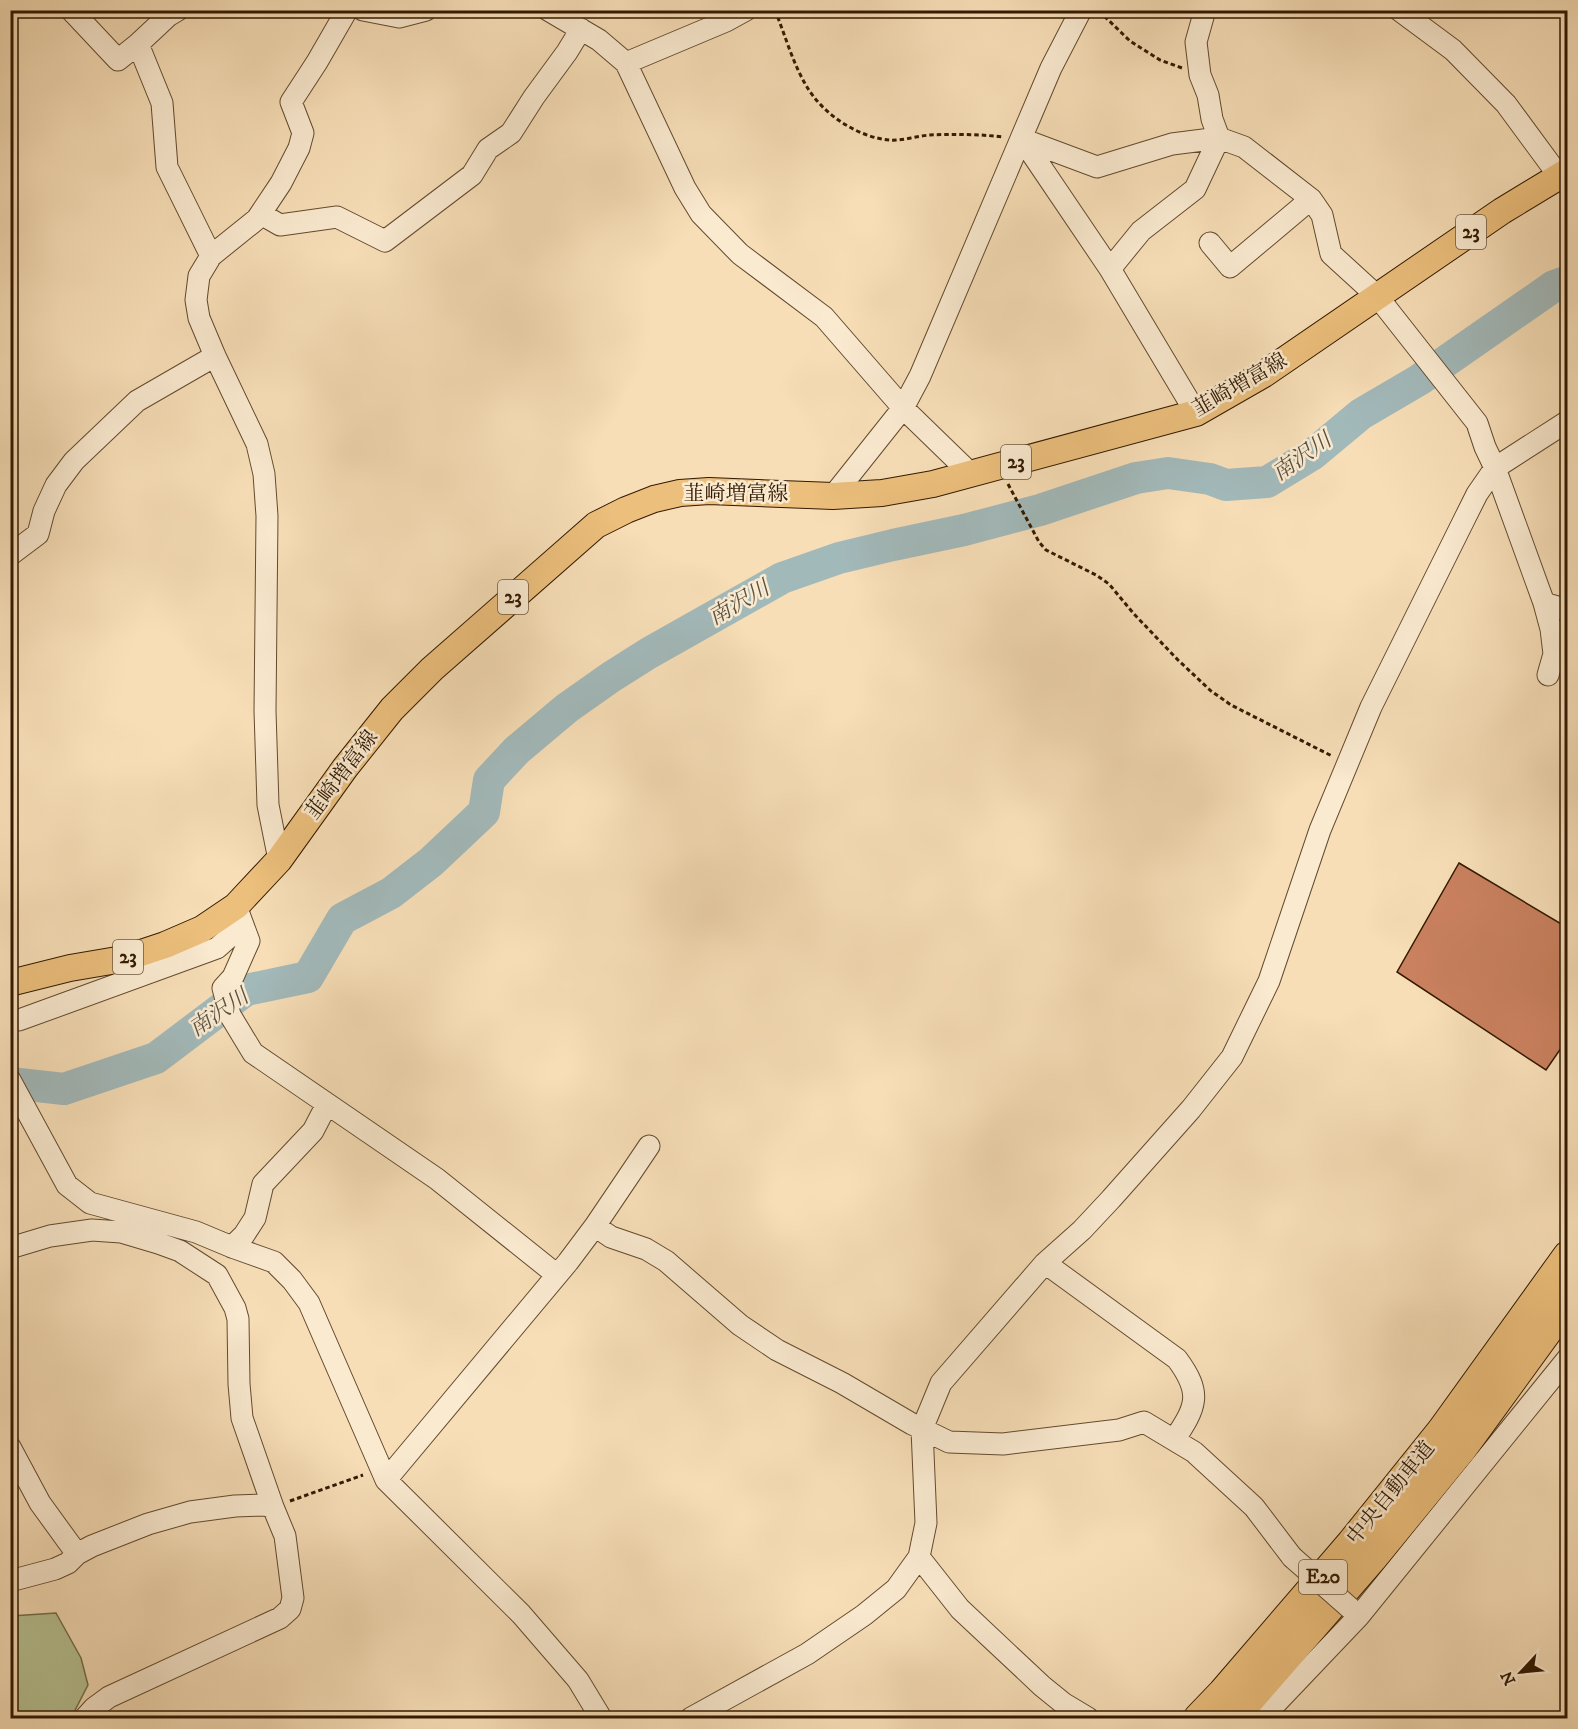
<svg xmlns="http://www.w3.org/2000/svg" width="1578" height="1729" viewBox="0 0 1578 1729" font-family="'IM FELL DW Pica','Noto Serif JP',serif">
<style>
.green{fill:#b7c293;stroke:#746e4a;stroke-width:1.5}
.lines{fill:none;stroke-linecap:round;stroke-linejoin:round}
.river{stroke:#a2b9ba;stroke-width:32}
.building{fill:#ca815f;stroke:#321900;stroke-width:1.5}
.minor-casing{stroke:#634a2e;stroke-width:23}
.major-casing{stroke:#321900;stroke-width:28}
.highway-casing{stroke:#321900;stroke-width:32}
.path{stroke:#321900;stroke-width:3;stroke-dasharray:4.5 3;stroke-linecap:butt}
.minor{stroke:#faead0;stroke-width:21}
.major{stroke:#ecbf7c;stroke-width:26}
.highway{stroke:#ecbf7c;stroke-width:30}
.minor-bridge-casing{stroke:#634a2e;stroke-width:23;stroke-linecap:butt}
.minor-bridge{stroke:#faead0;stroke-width:21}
.labels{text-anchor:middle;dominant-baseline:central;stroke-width:5;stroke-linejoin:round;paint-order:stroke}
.shield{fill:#faead0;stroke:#6e583e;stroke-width:1.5}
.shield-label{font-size:20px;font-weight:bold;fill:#321900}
.street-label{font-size:21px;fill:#321900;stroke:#faead0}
.water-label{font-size:22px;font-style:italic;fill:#595141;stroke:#faead0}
</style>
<rect width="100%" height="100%" fill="#f7deb7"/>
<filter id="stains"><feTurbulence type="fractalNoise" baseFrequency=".00333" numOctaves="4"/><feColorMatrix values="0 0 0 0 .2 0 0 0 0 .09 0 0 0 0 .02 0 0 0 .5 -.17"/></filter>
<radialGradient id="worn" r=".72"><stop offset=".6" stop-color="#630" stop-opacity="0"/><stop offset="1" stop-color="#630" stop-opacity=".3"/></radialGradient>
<path class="green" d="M56,1613L81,1658L88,1685L71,1718H11V1616Z"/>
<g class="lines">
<path class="river" d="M10,1083L64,1089L156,1058L246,990L308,977L342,919L391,893L431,862L484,812L489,780L517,750L567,708L611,677L649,653L782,578L839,558L893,545L964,530L1040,510L1136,478L1168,473L1210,479L1226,485L1267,482L1313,454L1361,414L1419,380L1554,286L1568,281"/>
</g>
<path class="building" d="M1459,863L1568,928V1038L1546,1070L1397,972Z"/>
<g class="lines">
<defs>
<path id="minor" d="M71,10L118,60L138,44L162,103L167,167L211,256
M363,10L399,17L426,10
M548,10L599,40L626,63L685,188L701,214L740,254L824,317L903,408L970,473
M1399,10L1453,50L1506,104L1559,176
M138,44L168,16L178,10
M626,63L726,21L746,10
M1022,139L1097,167L1172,144L1219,138L1244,147L1311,199L1322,215L1331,254L1377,296L1477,423L1485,447L1495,468L1544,603L1568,610
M1022,139L1110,269
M261,214L280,225L337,217L385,241L472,175L488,149L511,133L534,97L567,52L581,29
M1210,243L1230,267L1311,199
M1196,413L1110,269L1141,231L1195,189L1219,138L1212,119L1208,95L1200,75L1196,42L1205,10
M833,496L903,408L920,376L1051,68L1081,10
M10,555L38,534L44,511L56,485L74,461L137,401L215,356
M1544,603L1551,629L1554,654L1548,675
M279,860L268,805L265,711L267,516L264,474L257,444L215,356L199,318L196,300L199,276L211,256L257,219L281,183L299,148L303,133L291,102L317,62L347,10
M236,906L249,941L233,977L223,988L230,1015L253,1053L437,1179L557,1275
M10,1020H19L217,948L243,925
M10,1080L67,1185L90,1203L196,1232L232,1247L274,1262L292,1280L309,1303L386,1480L521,1614L578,1680L601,1718
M595,1226L649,1146
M232,1247L244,1235L255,1218L263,1184L313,1131L327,1104
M10,1248L50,1236L92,1230L121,1232L158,1243L180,1251L217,1275L235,1308L238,1319L239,1384L242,1418L273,1507
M1045,1263L1177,1359C1203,1394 1196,1407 1174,1440
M10,1447L40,1503L77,1554
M386,1480L568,1262L595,1226L611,1237L646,1249L666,1261L740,1325L777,1350L842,1383L912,1424L949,1442L1003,1444L1119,1430L1144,1422L1194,1452L1254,1507L1292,1557
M919,1557L960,1609L1042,1686L1063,1703L1088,1718
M10,1581L55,1569L68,1563L77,1554L92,1546L148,1524L190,1512L235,1506L264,1505L273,1507L285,1536L293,1598L290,1609L280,1618L109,1697L94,1708L85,1718
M691,1718L807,1654L864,1615L896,1589L919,1557L926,1523L922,1429L941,1383L1045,1263L1082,1230L1111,1199L1191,1109L1232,1057L1269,981L1320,830L1371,707L1465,518L1477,494L1495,468L1568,421
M1262,1718L1359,1616L1568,1358"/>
<path id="major" d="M10,983L70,968L123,959L165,945L202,929L236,906L279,860L345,768L392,709L432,669L596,525L626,510L654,499L680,493L709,491L833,496L882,493L933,484L1196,413L1264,374L1502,211L1568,171"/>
<path id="highway" d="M1199,1718L1223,1693L1352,1543L1442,1431L1568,1256
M1233,1718L1372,1558L1462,1448L1568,1302"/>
</defs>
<use href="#minor" class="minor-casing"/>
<use href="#major" class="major-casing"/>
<use href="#highway" class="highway-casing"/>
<path class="path" d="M775,10C785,35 793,64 807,87C823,114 857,137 889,140C902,141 917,136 930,135C954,134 978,134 1003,137
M1099,11L1130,41L1160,60L1182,68
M1008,484L1039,542L1046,550L1096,575L1109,584L1134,614L1178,660L1211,691L1231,705L1332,756
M290,1501L363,1475"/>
<use href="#minor" class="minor"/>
<use href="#major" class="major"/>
<use href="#highway" class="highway"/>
<defs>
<path id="minor-bridge" d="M1292,1557L1350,1608"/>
</defs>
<use href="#minor-bridge" class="minor-bridge-casing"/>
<use href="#minor-bridge" class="minor-bridge"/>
</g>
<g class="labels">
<g class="shield">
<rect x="1456" y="215" width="30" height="34" rx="4.5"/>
<rect x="1001" y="445" width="30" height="34" rx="4.5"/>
<rect x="498" y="580" width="30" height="34" rx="4.5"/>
<rect x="113" y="940" width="30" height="34" rx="4.5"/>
<rect x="1299" y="1560" width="48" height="34" rx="4.5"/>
</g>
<g class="shield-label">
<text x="1471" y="232">23</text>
<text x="1016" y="462">23</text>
<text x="513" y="597">23</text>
<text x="128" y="957">23</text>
<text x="1323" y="1577">E20</text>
</g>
<g class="street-label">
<text transform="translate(1240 385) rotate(-30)">韮崎増富線</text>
<text x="736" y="494">韮崎増富線</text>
<text transform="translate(342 775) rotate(-53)">韮崎増富線</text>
<text transform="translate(1391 1493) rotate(-51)">中央自動車道</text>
</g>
<g class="water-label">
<text transform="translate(1302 457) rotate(-35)">南沢川</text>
<text transform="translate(739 603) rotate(-30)">南沢川</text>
<text transform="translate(219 1013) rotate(-34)">南沢川</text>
</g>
</g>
<rect width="1578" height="1729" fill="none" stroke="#f7deb7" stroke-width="36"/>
<rect x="12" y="12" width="1554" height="1705" fill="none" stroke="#321900" stroke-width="3"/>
<rect x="18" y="18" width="1542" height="1693" fill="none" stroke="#321900" stroke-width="1.5"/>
<g transform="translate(1521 1672) rotate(244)" stroke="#faead0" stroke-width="4.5" paint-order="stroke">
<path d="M0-4.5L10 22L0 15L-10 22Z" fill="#321900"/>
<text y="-9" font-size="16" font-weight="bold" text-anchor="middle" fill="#321900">N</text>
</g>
<rect width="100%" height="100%" filter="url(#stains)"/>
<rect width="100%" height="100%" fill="url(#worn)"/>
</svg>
